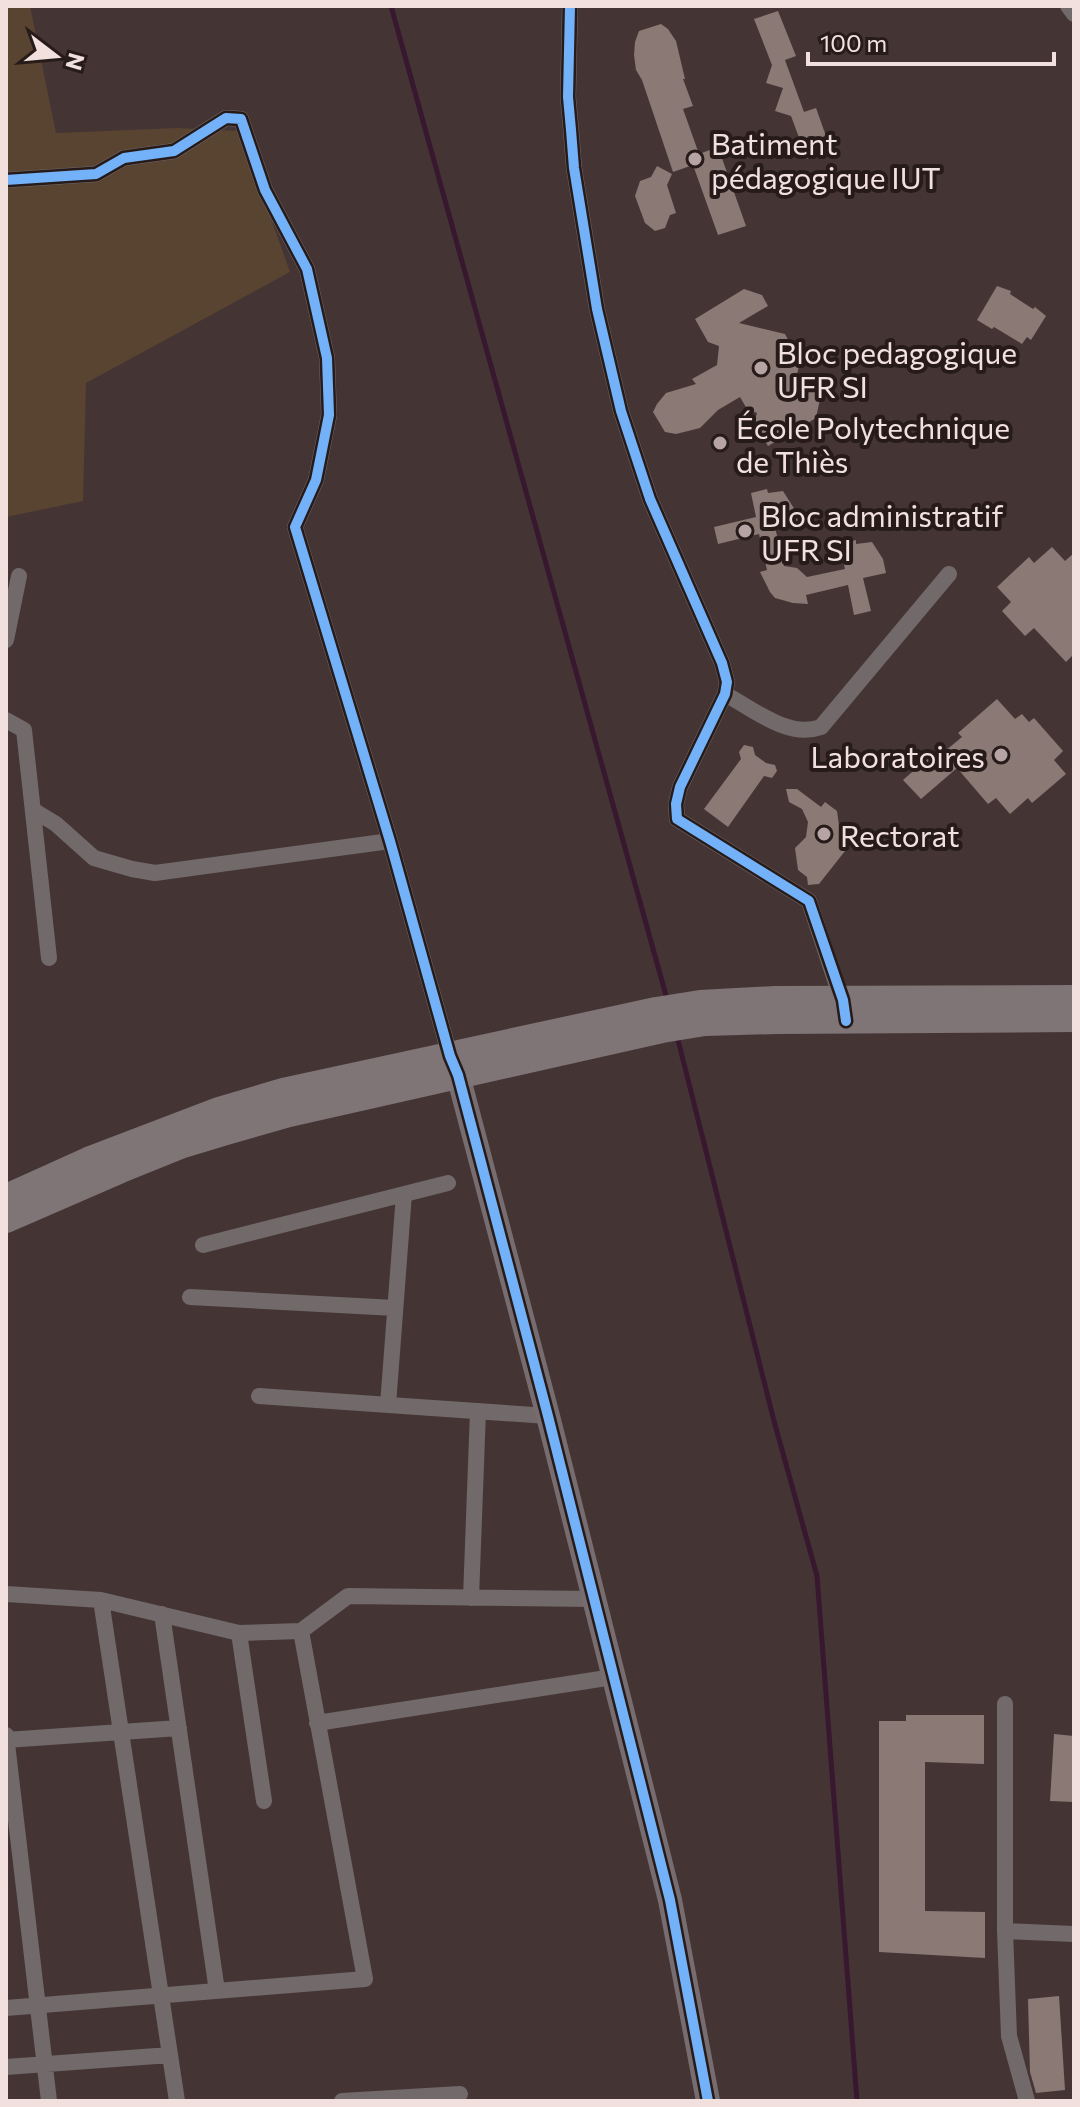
<svg xmlns="http://www.w3.org/2000/svg" width="1080" height="2107" viewBox="0 0 1080 2107" font-family="Commissioner,sans-serif">
<style>
.green{fill:#594331}
.lines{fill:none;stroke-linecap:round;stroke-linejoin:round}
.stream{stroke:#38182f;stroke-width:5}
.building{fill:#8a7975}
.street{stroke:#72696a;stroke-width:16}
.secondary{stroke:#776c6f;stroke-width:24}
.primary{stroke:#7f7476;stroke-width:26}
.cycleway-casing{stroke:#271b1a;stroke-width:15}
.cycleway{stroke:#73b2f8;stroke-width:10}
.poi-dot{fill:#b5a4a3;stroke:#271b1a;stroke-width:3}
.labels{text-anchor:middle;dominant-baseline:central;stroke-width:8;stroke-linejoin:round;paint-order:stroke}
.poi-label{font-size:30px;fill:#f2e0df;stroke:#271b1a;text-anchor:start}
</style>
<rect width="100%" height="100%" fill="#443534"/>
<path class="green" d="M6,6H30L56,133L176,128L240,131L290,272L86,383L83,501L6,517Z"/>
<g class="lines">
<path class="stream" d="M391,6L667,999
M677,1036L774,1421L817,1576L857,2101"/>
</g>
<path class="building" d="M778,11L796,56L785,60L804,112L816,108L831,150L807,159L791,116L775,111L783,88L766,83L772,65L754,19Z
M661,24L668,29L676,41L685,79H683L693,106L683,109L699,154L718,147L746,226L718,235L693,165L673,172L642,80L636,70L634,55L635,42L639,31Z
M657,166L672,174L667,185L676,213L670,215L665,228L655,231L645,223L635,196L640,181L651,177Z
M997,286L1011,291L1010,294L1033,309L1035,307L1046,316L1031,340L1027,337L1022,344L994,327L992,329L977,320Z
M744,289L762,295L768,306L739,323L785,334L800,362L791,399L813,386L820,399L816,418L768,446L754,423L757,413L747,409L740,397L718,410L700,428L676,434L665,432L653,412L657,404L666,393L696,384L692,379L717,365L719,346L708,342L695,319Z
M767,489L768,493L783,491L795,510L798,522L775,527L784,566L797,568L807,577L845,569L839,544L856,540V544L872,542L883,559L886,573L863,578L871,611L854,615L848,585L806,595L808,604L793,603L775,598L770,592L760,572L767,570L759,534L718,544L714,527L756,517L751,493Z
M1052,547L1065,561L1074,553V654L1066,662L1034,628L1025,636L1002,611L1011,602L997,587L1029,557L1034,563Z
M997,699L1015,719L1022,714L1029,722L1034,718L1063,751L1054,760L1066,774L1032,803L1028,798L1010,814L996,798L988,804L957,768L921,799L903,780L935,752L939,756L962,737L958,733Z
M744,745L753,747L755,755L766,763L775,765L777,771L772,778L764,776L728,827L704,809L741,759L739,752Z
M786,789H797L821,807L825,802L837,811L842,848L845,851L819,884L808,885L807,877L798,870L795,848L806,837L808,822L802,809L789,802Z
M906,1715H984V1764L925,1762V1911L985,1912V1958L879,1952V1721H906Z
M1054,1734L1074,1736V1802L1050,1801Z
M1059,1996L1065,2090L1036,2093L1030,2072L1028,1999Z"/>
<g class="lines">
<path class="street" d="M570,6L568,97L571,130L574,168L597,309L621,411L650,499L722,663L727,682L725,694L680,787L676,804L677,819L809,901L844,1007
M1068,6L1074,14
M6,180L96,174L124,158L174,151L226,118L241,119L265,190L307,269L327,358L329,415L316,480L295,527L390,841L450,1056
M6,640L19,576
M725,694C753,709 788,739 821,727L949,574
M6,720L24,730L49,958
M33,810L56,824L94,858L132,869L155,873L390,841
M203,1245L448,1183
M190,1297L395,1308
M259,1396L548,1416
M388,1405L404,1194
M6,1594L101,1600L239,1633L301,1631L348,1596L594,1599
M471,1598L478,1411
M101,1600L177,2101
M162,1614L217,1991
M239,1633L264,1801
M1005,1704V1931L1009,2036L1027,2101
M317,1723L613,1677
M6,1735L49,2101
M6,1740L179,1728
M1005,1931L1074,1934
M6,2008L365,1979L301,1631
M6,2067L170,2055
M342,2101L460,2094"/>
<path class="secondary" d="M451,1058L458,1075L548,1416L670,1900L708,2101"/>
<path class="primary" d="M6,1197L88,1160L219,1110L283,1091L656,1010L700,1003L775,999L1074,998
M6,1220L121,1170L183,1145L226,1132L289,1114L662,1030L705,1023L777,1021L1074,1019"/>
<defs>
<path id="cycleway" d="M570,6L568,97L571,130L574,168L597,309L621,411L650,499L722,663L727,682L725,694L680,787L676,804L677,819L809,901L843,1000L846,1021
M6,180L96,174L124,158L174,151L226,118L241,119L265,190L307,269L327,358L329,415L316,480L295,527L390,841L450,1056L458,1075L548,1416L670,1900L708,2101"/>
</defs>
<use href="#cycleway" class="cycleway-casing"/>
<use href="#cycleway" class="cycleway"/>
</g>
<g class="poi-dot">
<circle cx="695" cy="159" r="8"/>
<circle cx="761" cy="368" r="8"/>
<circle cx="720" cy="443" r="8"/>
<circle cx="745" cy="531" r="8"/>
<circle cx="1001" cy="755" r="8"/>
<circle cx="824" cy="834" r="8"/>
</g>
<g class="labels">
<g class="poi-label">
<text x="711" y="142">Batiment<tspan x="711" dy="34">pédagogique IUT</tspan></text>
<text x="777" y="351">Bloc pedagogique<tspan x="777" dy="34">UFR SI</tspan></text>
<text x="736" y="426">École Polytechnique<tspan x="736" dy="34">de Thiès</tspan></text>
<text x="761" y="514">Bloc administratif<tspan x="761" dy="34">UFR SI</tspan></text>
<text x="985" y="755" text-anchor="end">Laboratoires</text>
<text x="840" y="834">Rectorat</text>
</g>
</g>
<rect width="1080" height="2107" fill="none" stroke="#f2e0df" stroke-width="16"/>
<g transform="translate(56 56) rotate(106)" stroke="#271b1a" stroke-width="6" paint-order="stroke">
<path d="M0-6L14 30L0 20L-14 30Z" fill="#f2e0df"/>
<text y="-12" font-size="22" font-weight="bold" text-anchor="middle" fill="#f2e0df">N</text>
</g>
<path d="M808 52v12h246v-12" fill="none" stroke="#f2e0df" stroke-width="4"/>
<text x="820" y="52" font-size="24" fill="#f2e0df" stroke="#271b1a" stroke-width="6" paint-order="stroke">100 m</text>
</svg>
